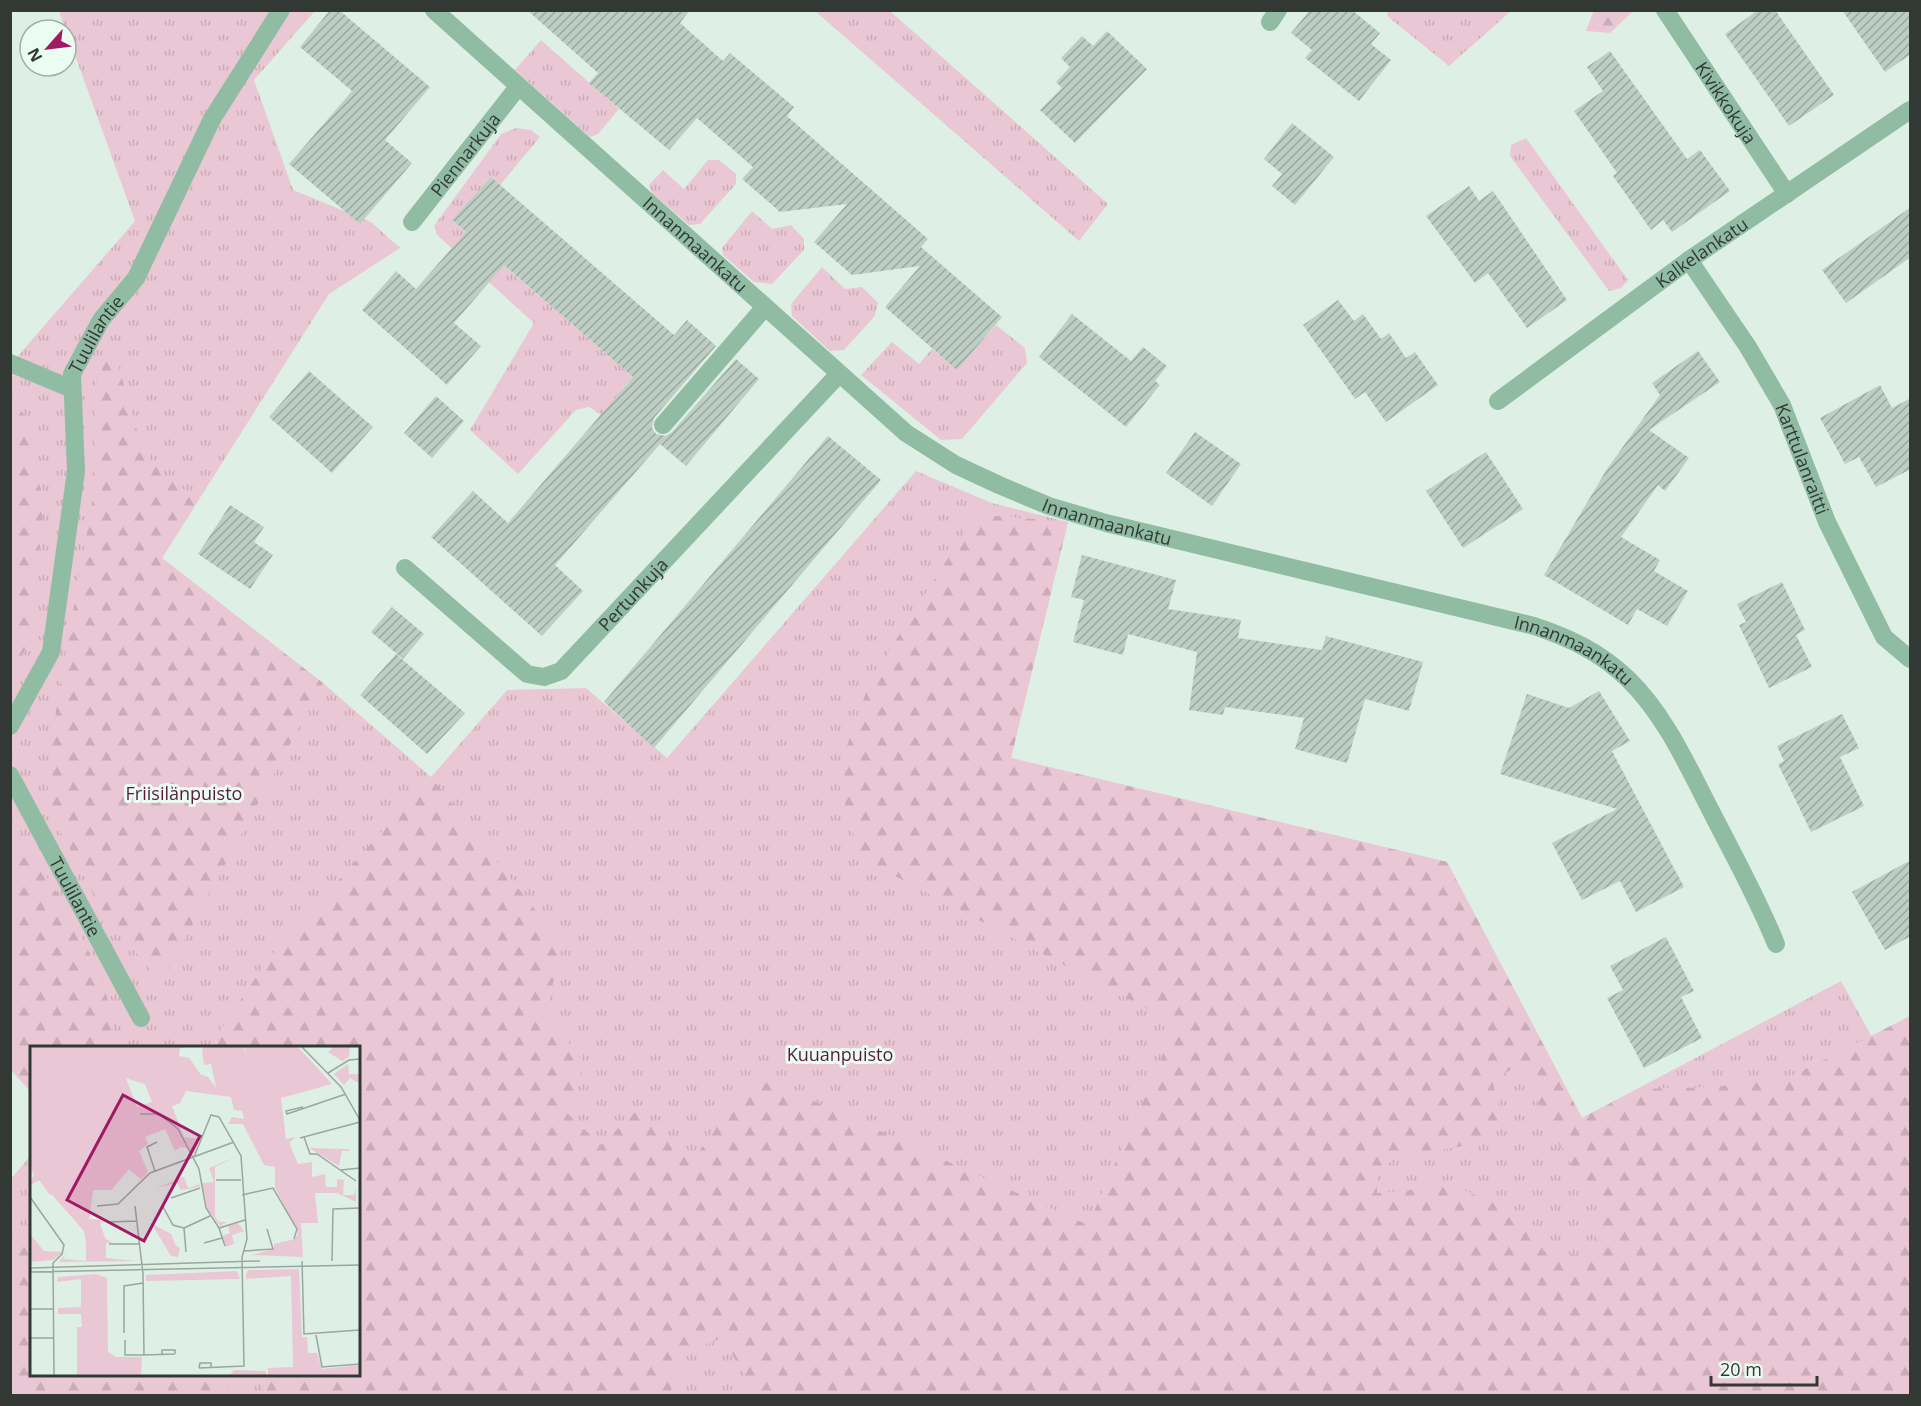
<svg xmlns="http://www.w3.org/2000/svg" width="1921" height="1406" viewBox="0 0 1921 1406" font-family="'Open Sans',sans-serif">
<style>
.grass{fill:url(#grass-tufts)}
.forest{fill:url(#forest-firs);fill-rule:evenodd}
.building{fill:url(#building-hatch)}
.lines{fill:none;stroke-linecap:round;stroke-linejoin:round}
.lane{stroke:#91bca4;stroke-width:18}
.street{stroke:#91bca4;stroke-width:18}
.labels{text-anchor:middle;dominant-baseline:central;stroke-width:6;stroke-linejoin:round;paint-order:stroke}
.street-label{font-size:18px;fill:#323935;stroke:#ebfdf3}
.park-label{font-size:18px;fill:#591b38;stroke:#ebfdf3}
.inset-road{fill:none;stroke:#99a79f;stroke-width:1.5}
.view{fill:#a21963;fill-opacity:0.15;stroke:#a21963;stroke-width:3}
.inset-edge{fill:none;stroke:#323935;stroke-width:3}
</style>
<defs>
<pattern id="grass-tufts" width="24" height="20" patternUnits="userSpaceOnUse" patternTransform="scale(1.5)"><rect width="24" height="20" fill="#eac7d4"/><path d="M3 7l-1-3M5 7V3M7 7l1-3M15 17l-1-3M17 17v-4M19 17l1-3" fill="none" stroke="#c9acb7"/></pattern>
<pattern id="forest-firs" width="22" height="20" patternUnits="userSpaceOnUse" patternTransform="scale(1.5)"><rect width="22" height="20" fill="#eac7d4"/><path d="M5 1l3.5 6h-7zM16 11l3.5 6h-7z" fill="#c9acb7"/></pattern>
<pattern id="building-hatch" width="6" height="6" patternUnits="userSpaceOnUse" patternTransform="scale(1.5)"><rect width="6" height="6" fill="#bdcec4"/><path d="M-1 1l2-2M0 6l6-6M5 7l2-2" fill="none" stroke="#9aa8a0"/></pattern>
</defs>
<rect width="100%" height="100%" fill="#def0e5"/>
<path class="grass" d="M59,11H315L254,80L293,190L371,222L400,248L329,294L162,558L323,683L431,777L507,690L586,688L667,758L916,471L992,503L1068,522L1011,758L1447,862L1582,1118L1841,981L1872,1037L1910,1016V1395H11V1179L31,1155L32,1374H358V1048H32L31,1092L11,1070V364L135,221Z
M815,11H890L1108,204L1079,241Z
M1388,11V10L1511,11L1449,66L1387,16Z
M541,40L619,109L598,134L590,137L515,70Z
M516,128L531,130L540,137L500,185L491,177L453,221L633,377L622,389L647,411L602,415L589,407L576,410L518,474L470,430L534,323L437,235L434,226L501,134Z
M1526,138L1628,280L1621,288L1609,291L1510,156L1511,145Z
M708,160H719L736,174V184L700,224L689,225L652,193L649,185L663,170L684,189Z
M752,211L772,229L791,225L804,239V250L772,284L754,282L723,255L722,248Z
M822,267L845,289L862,287L878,303L874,317L844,350L830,351L792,316L791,304Z
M996,325L1025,348L1027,363L962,439L941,440L861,375L892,342L919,364L932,349L957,369Z"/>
<path class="forest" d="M1594,10H1633V11L1610,33L1586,31Z
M101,356L117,361L143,451L168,479L199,499L162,558L323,683L161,983L105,915L46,804L57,702L93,498L94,398Z
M11,399L30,422L43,509L31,632L11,687Z
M976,514L1068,522L1011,758L1447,862L1582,1118L1638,1089L1713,1087L1786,1079L1910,1016V1395L755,1396L723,1337L686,1354L669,1395H262L263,1375L358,1374V1048L209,1047L269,958L431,777L562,944L546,1014L585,1064L567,1113L601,1145L635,1112L696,1156L750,1076L816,1102L1088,1225L1176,1024L859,857L837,774L870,681ZM1520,1065L1554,1136L1600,1213L1592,1257L1544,1251L1522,1215L1454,1186L1377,1193V1175L1396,1157L1470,1145L1504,1126L1492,1080Z
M11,822C41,868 129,993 110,1047L32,1048L31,1092L11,1070Z
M31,1226L32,1374L232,1375L226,1395H11V1244Z"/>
<path class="building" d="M330,10H339L430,87L385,140L412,163L360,224L289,164L352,91L300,47Z
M527,10H690L680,23L723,61L730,53L794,107L787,116L928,239L921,247L1002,317L957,370L885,307L920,266L852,275L814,242L847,204L780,212L742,179L753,167L697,118L669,150L589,83L598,73Z
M1310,10H1352L1380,33L1371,44L1391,60L1359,101L1305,58L1312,50L1291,33Z
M1758,10H1775L1834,95L1789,126L1725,34Z
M1842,10H1911V54L1885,72Z
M1107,31L1147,69L1075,143L1040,110L1062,88L1056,82L1070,67L1061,58L1082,36L1093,46Z
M1610,51L1687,159L1700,150L1730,191L1672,232L1663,220L1651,230L1613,176L1617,173L1574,111L1603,91L1587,67Z
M1292,123L1334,157L1295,205L1272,186L1282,174L1264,159Z
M491,177L674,335L687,320L716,346L654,418L652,428L656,434L666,436L672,432L736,359L759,379L686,466L660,444L555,565L583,591L542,636L431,537L473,491L508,523L633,377L504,265L454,323L481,346L447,385L362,310L396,271L416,289L466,232L452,220Z
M1469,186L1479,201L1493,191L1567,300L1527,328L1488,273L1475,283L1426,216Z
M1911,207V257L1846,303L1822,270Z
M1338,300L1354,321L1363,314L1381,339L1389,333L1406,358L1415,352L1438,385L1386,422L1365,392L1355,399L1303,325Z
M1072,314L1131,361L1143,347L1167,366L1155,381L1160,385L1126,427L1039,357Z
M1698,351L1720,382L1649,430L1689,458L1665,491L1658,485L1621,537L1660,560L1654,571L1688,591L1667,626L1637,609L1628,625L1544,575L1607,469L1660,395L1652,383Z
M309,371L373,427L332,473L269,417Z
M1880,385L1892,408L1911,398V469L1876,487L1859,457L1845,464L1820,418Z
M436,396L464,421L432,458L404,433Z
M1195,432L1241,464L1212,506L1166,473Z
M828,436L881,480L654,748L604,702Z
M1486,452L1523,509L1463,548L1426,491Z
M230,505L264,527L254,542L273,555L250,589L198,554Z
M1082,555L1176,580L1168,609L1241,620L1238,638L1322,650L1326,636L1423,662L1409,711L1365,699L1347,763L1295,749L1304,718L1225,707L1223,715L1189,710L1197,652L1128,634L1123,655L1073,642L1084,600L1071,597Z
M1782,582L1805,630L1796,635L1812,667L1769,688L1739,625L1746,622L1737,604Z
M392,607L424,634L403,659L371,632Z
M396,654L465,713L427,754L360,695Z
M1599,691L1630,741L1612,751L1684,887L1636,912L1620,881L1582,900L1552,843L1617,809L1500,774L1527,694L1569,708Z
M1842,714L1859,748L1840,757L1864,806L1811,832L1778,764L1784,761L1777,746Z
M1911,860V936L1885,950L1852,892Z
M1666,937L1694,991L1681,997L1702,1038L1644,1068L1607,998L1623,990L1610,966Z"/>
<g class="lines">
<path class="lane" d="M10,363L72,389
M663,425L765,307"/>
<g class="street">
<path id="s1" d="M434,10L906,433L956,465L999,485L1049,506L1106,523L1534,626C1570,638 1600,652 1628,679C1666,716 1688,767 1712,813C1734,856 1758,899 1776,944"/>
<path id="s2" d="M1665,10L1787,194"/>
<path d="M1270,22L1278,10"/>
<path id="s3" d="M412,222L518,87"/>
<path id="s4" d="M1689,260L1748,347L1782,405L1827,522L1884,637L1910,659"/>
<path id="s5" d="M1498,401L1689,260L1910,110"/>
<path id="s6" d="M405,568L527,674L544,677L561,671L839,374"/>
<path id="s7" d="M10,726L51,652L76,471L72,374L101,320L136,278L212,119L281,10"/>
<path id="s8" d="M10,775L141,1018"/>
</g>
</g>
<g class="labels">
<g class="street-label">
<text stroke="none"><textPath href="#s2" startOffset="111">Kivikkokuja</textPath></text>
<text stroke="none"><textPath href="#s3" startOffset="86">Piennarkuja</textPath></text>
<text stroke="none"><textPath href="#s1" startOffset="351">Innanmaankatu</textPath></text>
<text stroke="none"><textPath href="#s5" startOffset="252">Kalkelankatu</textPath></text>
<text stroke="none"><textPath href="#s7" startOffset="411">Tuulilantie</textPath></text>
<text stroke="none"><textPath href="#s4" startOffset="230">Karttulanraitti</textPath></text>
<text stroke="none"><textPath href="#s1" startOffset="855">Innanmaankatu</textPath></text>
<text stroke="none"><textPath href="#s6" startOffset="302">Pertunkuja</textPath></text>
<text stroke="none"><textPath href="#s1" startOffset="1341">Innanmaankatu</textPath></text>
<text stroke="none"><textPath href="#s8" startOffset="138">Tuulilantie</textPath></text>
</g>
<g class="park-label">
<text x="184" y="793">Friisilänpuisto</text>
<text x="840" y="1054">Kuuanpuisto</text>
</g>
</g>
<g transform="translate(30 1046)">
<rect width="330" height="330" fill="#def0e5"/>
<path d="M0,0H166L150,2L149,10L159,12L170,28L178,31L186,42L181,18L174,19L172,3L175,0H214L216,11L215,0H267L302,38L251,52L256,93L266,91L259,97L268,118L282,116V131L295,128L296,141H307V133L314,134L313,149H324L326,143V156L307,147H285L288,177H271L273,211L222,209L244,203V198L265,193L268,187L245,142V121L234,119L213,78H198L202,71L214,73L212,65L204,64L201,51L156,45L150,57L142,60L154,91L169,93L165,107L161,109L158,102L151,101L145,105L135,83L115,91L118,98L109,105L118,126L111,133L99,123L81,144H63L59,173L75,176L70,177L75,192L82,197H76V212L106,215L29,216L36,207L33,213L56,215V197L54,185L23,147L20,149L9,134L0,139L4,128L0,121ZM96,32L115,38L122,56L107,61ZM318,18L319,28H330V38L320,32L314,39L304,28ZM279,102L319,103V105H312L309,120ZM209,110L185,121V171L189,176H197L190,180L177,162L172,137L184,136L179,122ZM154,131L158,142L170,138L169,141L151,144L147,137L126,142ZM269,223L272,291H277L278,307H287L292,323L330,319V330H238V322L263,321L261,230L216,233V228L218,224ZM207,225L210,233L116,235V229ZM66,228L77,232L78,306L86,311H112L111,330H47V281H52L51,268H28V262L51,261V233L27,236L28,231ZM204,324L236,325V330H199Z" fill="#eac7d4" fill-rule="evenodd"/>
<path d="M9,0H28L37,20L7,16L0,10V6L11,11L3,6L9,5ZM30,0H74L93,30L102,63L95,66L68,51L64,29L44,22ZM77,0L96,15L98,28L94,29ZM89,0H146L147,4L140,14L106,27ZM299,0H320L319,11L312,15L298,6L302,3ZM149,11L159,12L183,46L164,45L165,37L160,28L146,29L143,24L139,32L144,39L130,37V53L133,57L141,51H153L142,60L149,79H146L132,70L115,38L96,32L111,30ZM0,13L15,22L62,31L67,54L106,70L110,77L115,91L102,93L90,89L87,95L89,100L72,114L80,124L98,112L103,113L114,128L111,133L99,123L81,144H63L59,173L70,174L69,192L54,185L9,134L0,139L4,128L0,121V99L3,97L0,95V68L3,79L13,87L23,83L29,89L33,83L30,38L23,36L13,41L15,32L10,42L0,39ZM9,109L24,115L30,126L22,139L13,134L6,122V116L18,115ZM125,69L140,81L148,85L137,86L135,83L123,88L112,70ZM121,177L141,188L146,200L150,202L148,211L141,210ZM208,177L214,185L202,189L204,198L196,201L192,190L200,187L198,180ZM0,188L14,205L33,206L23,214L0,216Z" fill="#eac7d4" fill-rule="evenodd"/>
<path d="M178,0H194L182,6L191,35L198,41L199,35L202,40L213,34L205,0H210L219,35L206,45L193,42ZM228,0H252L256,14L234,21ZM262 25a8 8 0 1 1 16 0a8 8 0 1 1-16 0ZM87,316H109V327H87Z" fill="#eac7d4"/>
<path class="inset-road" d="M271,0L311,41L330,74M298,27L319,14L330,13M273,61L256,65L257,68L316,48M110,68H129L148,83L169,123L176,162L189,182L215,174M274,91L280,108H287L326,135M270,92L330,76M164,111L181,69L189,71L211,110L217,193L212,211L214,320L169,322M311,124L330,122M125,125L117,101L127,96M186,134H211M212,149L243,142L267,183L264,193M0,151L34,199L32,208L23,217L24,330M141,152L170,142M132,159L143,179L154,182L156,206M67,160L88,158L120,127L204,96M105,160L113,228L114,309L145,308M77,176L107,175M154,182L180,170M189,182L195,200M174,197L192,192M79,198H109M214,205L243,203L237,183M272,215L274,288L330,284M302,215L303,163L330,162M1,222L230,215M0,226L330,219M0,263H23M94,287V240L113,237M286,289L292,321L330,318M0,292H23M95,294V309H114M132,308V304H145V308M169,322L170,317H181V322"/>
<path class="view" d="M93,49L170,90L114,195L37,154Z"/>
<rect width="330" height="330" class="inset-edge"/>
</g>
<rect width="1921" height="1406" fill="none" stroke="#323935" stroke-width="24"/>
<g transform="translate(48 48) rotate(242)"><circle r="28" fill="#ebfdf3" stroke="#a1afa7" stroke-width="1.5"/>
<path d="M0-4.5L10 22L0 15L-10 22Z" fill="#a21963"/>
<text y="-9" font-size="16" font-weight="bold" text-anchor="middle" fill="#323935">N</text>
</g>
<path d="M1711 1376v9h106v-9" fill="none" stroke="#323935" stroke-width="3"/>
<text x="1720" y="1376" font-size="18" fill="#323935" stroke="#ebfdf3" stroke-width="4.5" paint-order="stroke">20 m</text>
</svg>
